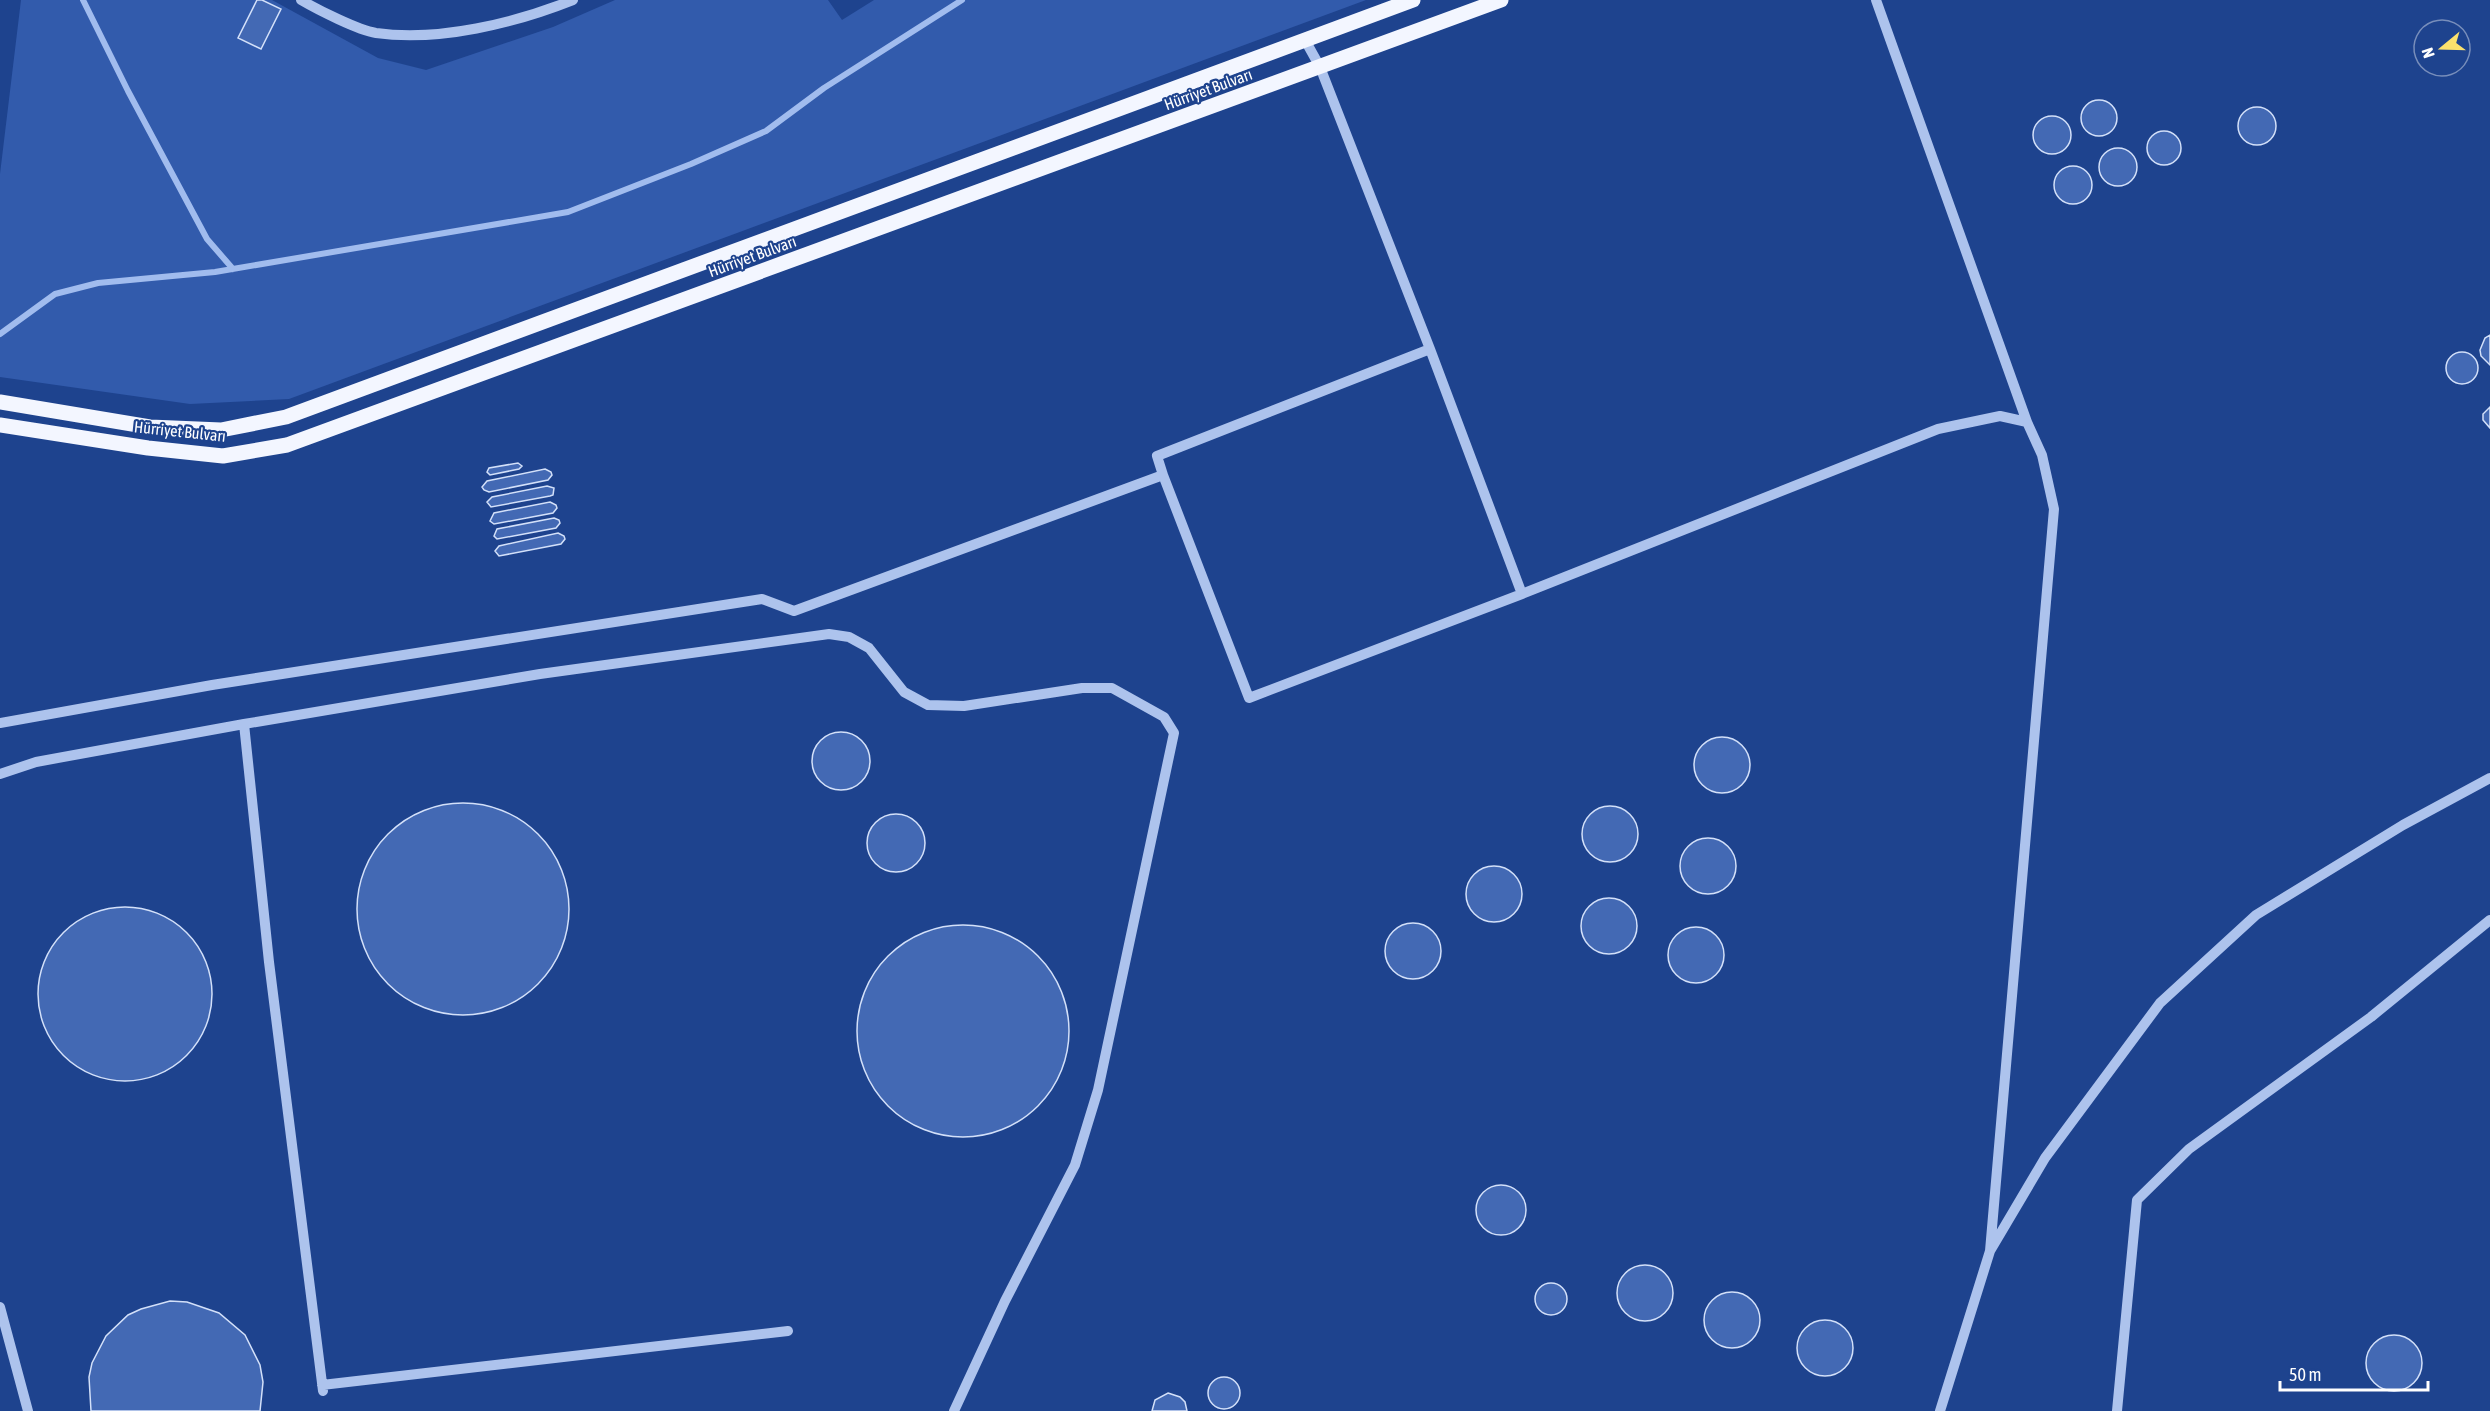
<svg xmlns="http://www.w3.org/2000/svg" width="2490" height="1411" viewBox="0 0 2490 1411" font-family="'Asap Condensed',sans-serif">
<style>
.green{fill:#325bac}
.lines{fill:none;stroke-linecap:round;stroke-linejoin:round}
.stream{stroke:#a1bcee;stroke-width:6}
.building{fill:#4369b4;stroke:#d3e0f9;stroke-width:1.5}
.minor{stroke:#adc3ed;stroke-width:10}
.major{stroke:#f3f6ff;stroke-width:15}
.labels{text-anchor:middle;dominant-baseline:central;stroke-width:4.5;stroke-linejoin:round;paint-order:stroke}
.street-label{font-size:16px;fill:#fff;stroke:#1e438e}
</style>
<rect width="100%" height="100%" fill="#1e438e"/>
<path class="green" d="M21,0H272L378,58L426,70L553,27L615,0H828L842,20L874,0H1366L289,399L190,404L0,377V174Z"/>
<g class="lines">
<path class="stream" d="M83,0L128,91L207,239L233,269
M0,334L55,294L98,283L215,272L568,212L691,164L766,131L824,88L962,0"/>
</g>
<path class="building" d="M257,0H262L281,9L261,49L238,38Z
M2081 118a18 18 0 1 1 36 0a18 18 0 1 1-36 0Z
M2238 126a19 19 0 1 1 38 0a19 19 0 1 1-38 0Z
M2033 135a19 19 0 1 1 38 0a19 19 0 1 1-38 0Z
M2147 148a17 17 0 1 1 34 0a17 17 0 1 1-34 0Z
M2099 167a19 19 0 1 1 38 0a19 19 0 1 1-38 0Z
M2054 185a19 19 0 1 1 38 0a19 19 0 1 1-38 0Z
M2490,335V365L2481,356L2480,350L2485,338Z
M2446 368a16 16 0 1 1 32 0a16 16 0 1 1-32 0Z
M2490,407V428L2483,420V414Z
M518,463L522,466L519,469L490,475L487,472L489,468Z
M545,469L551,472L552,475L548,480L489,492L484,490L482,487L487,481Z
M547,486L554,488L553,495L550,496L491,507L487,502L492,497Z
M550,502L556,505L557,508L553,513L494,524L490,521L494,513Z
M554,518L559,520L560,523L556,528L497,539L494,536L497,529Z
M558,533L564,536L565,539L561,544L499,556L495,551L499,546Z
M812 761a29 29 0 1 1 58 0a29 29 0 1 1-58 0Z
M1694 765a28 28 0 1 1 56 0a28 28 0 1 1-56 0Z
M357 909a106 106 0 1 1 212 0a106 106 0 1 1-212 0Z
M1582 834a28 28 0 1 1 56 0a28 28 0 1 1-56 0Z
M867 843a29 29 0 1 1 58 0a29 29 0 1 1-58 0Z
M1680 866a28 28 0 1 1 56 0a28 28 0 1 1-56 0Z
M1466 894a28 28 0 1 1 56 0a28 28 0 1 1-56 0Z
M1581 926a28 28 0 1 1 56 0a28 28 0 1 1-56 0Z
M38 994a87 87 0 1 1 174 0a87 87 0 1 1-174 0Z
M1385 951a28 28 0 1 1 56 0a28 28 0 1 1-56 0Z
M857 1031a106 106 0 1 1 212 0a106 106 0 1 1-212 0Z
M1668 955a28 28 0 1 1 56 0a28 28 0 1 1-56 0Z
M1476 1210a25 25 0 1 1 50 0a25 25 0 1 1-50 0Z
M1617 1293a28 28 0 1 1 56 0a28 28 0 1 1-56 0Z
M1535 1299a16 16 0 1 1 32 0a16 16 0 1 1-32 0Z
M1704 1320a28 28 0 1 1 56 0a28 28 0 1 1-56 0Z
M170,1301L187,1302L219,1313L245,1335L260,1365L263,1382L260,1411H91L89,1377L92,1363L106,1336L128,1315L141,1309Z
M1797 1348a28 28 0 1 1 56 0a28 28 0 1 1-56 0Z
M2366 1363a28 28 0 1 1 56 0a28 28 0 1 1-56 0Z
M1208 1393a16 16 0 1 1 32 0a16 16 0 1 1-32 0Z
M1168,1393L1180,1397L1185,1402L1187,1411H1152L1155,1400Z"/>
<g class="lines">
<path class="minor" d="M301,0C318,10 358,30 376,33C439,42 515,23 573,0
M1876,0L2027,422
M1305,40L1320,67L1430,349L1522,594
M1163,475L1157,456L1430,349
M0,723L212,685L762,599L794,611L1163,475L1249,698L1522,594L1938,429L2000,416L2027,422L2042,455L2054,509L1990,1251
M244,724L269,962L323,1391
M0,774L36,762L244,724L540,674L829,634L849,637L869,648L904,692L928,705L964,706L1082,688H1112L1164,717L1174,733L1098,1090L1075,1165L1005,1301L954,1411
M0,1307L28,1411
M322,1385L788,1331
M1940,1411L1990,1251L2045,1158L2160,1003L2256,915L2403,825L2490,778
M2117,1411L2137,1200L2189,1149L2371,1017L2490,920"/>
<path class="major" d="M0,402L150,427L221,430L286,417L1413,0
M0,425L148,448L223,456L287,445L1501,0"/>
</g>
<g class="labels">
<g class="street-label">
<text transform="translate(1208 89) rotate(-20)">Hürriyet Bulvarı</text>
<text transform="translate(752 256) rotate(-20)">Hürriyet Bulvarı</text>
<text transform="translate(180 431) rotate(6)">Hürriyet Bulvarı</text>
</g>
</g>
<g transform="translate(2442 48) rotate(251)"><circle r="28" fill="#1e438e" stroke="#788ebb" stroke-width="1.5"/>
<path d="M0-4.5L10 22L0 15L-10 22Z" fill="#fbe16d"/>
<text y="-9" font-size="16" font-weight="bold" text-anchor="middle" fill="#ffffff">N</text>
</g>
<path d="M2280 1381v9h148v-9" fill="none" stroke="#ffffff" stroke-width="3"/>
<text x="2289" y="1381" font-size="18" fill="#ffffff" stroke="#1e438e" stroke-width="4.5" paint-order="stroke">50 m</text>
</svg>
